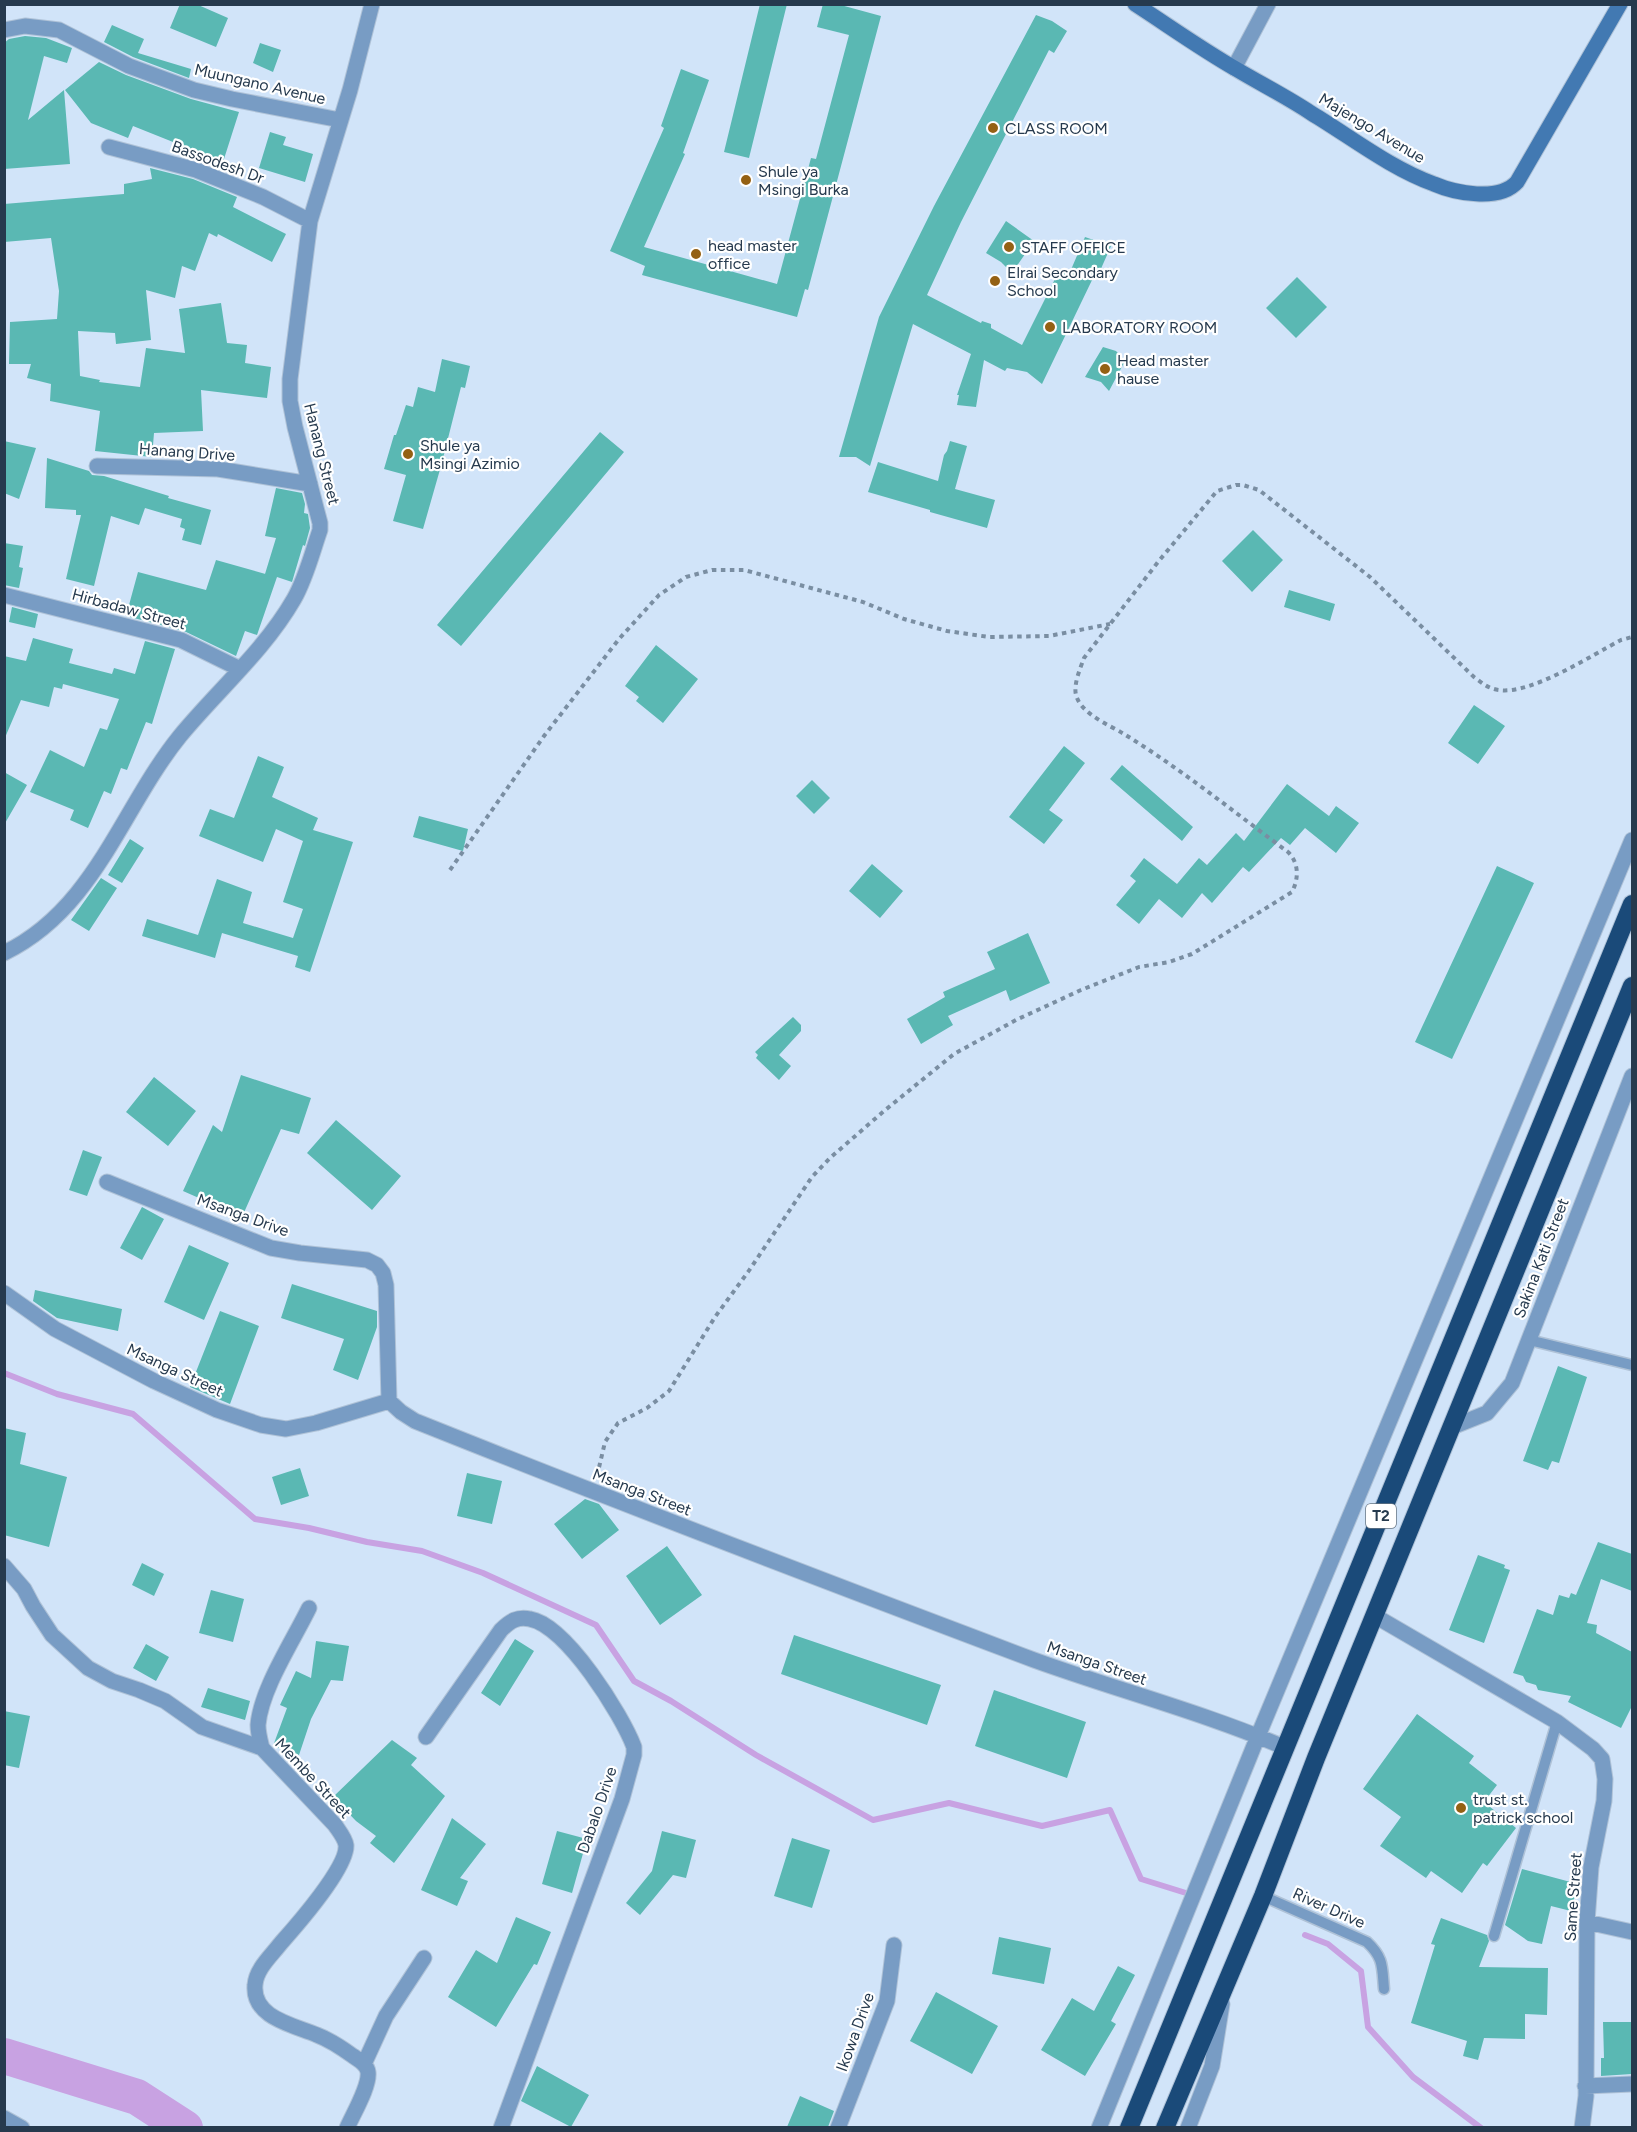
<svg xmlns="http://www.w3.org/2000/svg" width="1637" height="2132" viewBox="0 0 1637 2132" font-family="Figtree,sans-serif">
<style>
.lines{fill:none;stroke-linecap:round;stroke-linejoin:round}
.stream{stroke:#c8a2e2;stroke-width:6}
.river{stroke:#c8a2e2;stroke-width:36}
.building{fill:#5ab8b3}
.lane-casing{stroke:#afc2d7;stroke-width:13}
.street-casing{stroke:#afc2d7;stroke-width:17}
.secondary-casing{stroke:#afc2d7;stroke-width:17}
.highway-casing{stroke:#afc2d7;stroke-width:20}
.path{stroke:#7a8ea2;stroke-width:4;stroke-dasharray:4.5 4.5;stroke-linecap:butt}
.lane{stroke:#789cc4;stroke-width:10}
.street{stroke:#789cc4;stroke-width:15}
.secondary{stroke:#4279b2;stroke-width:15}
.highway{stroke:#1a4a79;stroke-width:18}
.poi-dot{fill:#946114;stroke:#fff;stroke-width:2}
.labels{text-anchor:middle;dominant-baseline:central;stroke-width:4.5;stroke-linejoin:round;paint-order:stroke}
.shield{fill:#fff;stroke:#677583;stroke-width:1.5}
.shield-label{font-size:15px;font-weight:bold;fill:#263a4e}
.street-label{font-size:16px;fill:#263a4e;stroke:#fff}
.poi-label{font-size:16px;fill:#263a4e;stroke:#fff;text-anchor:start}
</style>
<rect width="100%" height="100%" fill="#d1e4f9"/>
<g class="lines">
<path class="stream" d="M4,1373L57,1394L133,1414L255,1519L309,1528L367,1542L422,1551L483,1573L596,1625L634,1681L671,1701L756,1755L873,1820L949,1803L1042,1826L1110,1810L1141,1879L1186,1893
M1305,1935L1328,1944L1361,1971L1368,2027L1413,2077L1481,2128"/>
<path class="river" d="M4,2056L137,2097L185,2128"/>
</g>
<path class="building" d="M180,4H196L228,18L216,47L170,28Z
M760,4H787L749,158L724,152Z
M823,4H837L881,16L808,290L805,289L797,317L642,275L645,266L610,251L664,128L661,126L681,69L709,80L683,153L685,154L644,247L777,284L811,158L816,159L849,35L817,27Z
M1036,15L1052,21L1067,31L1054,53L1049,50L961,222L927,295L981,323L982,321L991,324V328L1022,345L1060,269L1070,272L1085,237L1111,246L1096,280L1093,278L1042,384L1027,372L1007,368L1005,371L984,360L976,407L957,405L959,395H957L971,354L913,324L870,466L856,457H839L879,317L934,206Z
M112,25L144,39L138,53L191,69L189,78L133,57L104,42Z
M25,36L46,38L72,48L67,63L44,56L28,120L64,90L70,164L4,169V43L9,39Z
M260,43L281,50L273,72L253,63Z
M99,62L126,75L191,99L239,112L223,162L133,126L128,138L91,123L65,90Z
M270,132L286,137L283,145L313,154L305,182L259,168Z
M150,168L193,179L237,197L233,207L286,234L272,262L218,234L217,237L209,233L195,271L182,266L175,298L146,290L151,340L116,344L115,333L78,331L80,376L100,380L99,382L140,387L146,348L185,353L179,309L221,303L227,343L247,345L245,363L271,367L267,398L201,390L203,431L154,433L152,457L95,451L100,411L50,401L51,384L27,378L31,364H9L10,322L57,319L59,291L51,238L4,242V204L124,194V184L152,179Z
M1006,221L1034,241L1012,273L1001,262L986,253Z
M1297,277L1327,307L1296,338L1266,308Z
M1103,347L1116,351L1125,361L1109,391L1101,382L1085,377Z
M442,359L470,366L465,388L461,387L441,466L423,529L393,521L406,475L384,469L394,435H396L406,405L413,407L418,387L435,392Z
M600,432L624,452L461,646L437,625Z
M4,441L36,448L19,499L4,493Z
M950,441L967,446L955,489L995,500L987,528L930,512V510L868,492L878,462L938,481L944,455L947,451Z
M47,458L89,471L92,475L104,476L169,496L168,498L211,510L201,545L182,540L185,529L180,527L182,519L145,508L139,525L111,516L94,586L66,579L81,515H76V510L45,508Z
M276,488L302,493L305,504L304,513L308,514L310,528L305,546L303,545L292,582L277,577L257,635L245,631L236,656L184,631L126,616L138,572L206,590L216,560L276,577L265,574L276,538L265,536Z
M1253,530L1283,560L1252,592L1222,561Z
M4,543L23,546L19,567L23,568L19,588L4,585Z
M1289,590L1335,604L1330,621L1284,607Z
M12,607L38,614L35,628L9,622Z
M33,638L73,649L69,663L112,674L114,668L135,674L145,641L175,649L152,724L146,722L127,770L121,768L111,794L104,791L88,828L70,820L74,810L30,792L50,750L84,767L100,728L107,730L119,699L63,684L62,689L54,687L49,707L21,700L4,740V656L26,661Z
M656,645L698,679L663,723L636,701L639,697L625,686Z
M1474,705L1505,726L1478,764L1448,743Z
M1064,746L1085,763L1049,810L1063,820L1044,844L1009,817Z
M258,756L284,767L272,797L318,818L313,830L353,842L310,972L295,967L298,956L222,933L215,958L142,936L147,919L198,935L217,879L252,892L243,923L293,938L303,909L283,902L303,841L276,829L263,862L199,836L210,809L234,818Z
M1122,765L1193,827L1182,841L1110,779Z
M4,772L27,785L4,825Z
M812,780L830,798L814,814L796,796Z
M1287,784L1329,816L1336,806L1359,823L1336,853L1305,828L1290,845L1281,838L1249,872L1243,867L1212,903L1202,893L1182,918L1159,899L1139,924L1116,905L1136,881L1130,876L1144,858L1177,884L1199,858L1207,865L1236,833L1244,841Z
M419,816L468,829L463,851L413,837Z
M130,839L144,848L122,883L108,875Z
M872,864L903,891L880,918L849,891Z
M1497,866L1534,883L1452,1059L1415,1042Z
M101,878L117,888L89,931L71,920Z
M1028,933L1050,983L1010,1001L1006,990L948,1016L953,1025L921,1044L907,1019L945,997L943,992L995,969L987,952Z
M793,1017L801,1025V1031L779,1055L791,1066L779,1080L756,1058L758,1055L755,1052Z
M241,1075L311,1098L299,1134L281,1129L242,1217L183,1191L213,1125L222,1132Z
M154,1077L196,1111L168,1146L126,1112Z
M336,1120L401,1176L372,1210L307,1153Z
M83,1150L102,1157L87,1196L69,1190Z
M142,1207L164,1219L142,1260L120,1248Z
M189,1245L229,1263L204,1320L164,1302Z
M292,1284L377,1311V1327L358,1380L333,1370L344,1339L281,1318Z
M35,1290L122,1309L118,1331L57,1318L33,1301Z
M220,1311L259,1326L230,1404L190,1387Z
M1558,1366L1587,1377L1559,1463L1552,1461L1548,1470L1523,1461Z
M4,1428L26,1433L20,1464L67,1477L49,1547L4,1535Z
M300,1468L309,1496L281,1505L272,1477Z
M467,1473L502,1481L492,1524L457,1516Z
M585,1499L599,1504L619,1530L582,1559L554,1524Z
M1598,1542L1632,1554V1591L1601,1579L1587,1623L1597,1625L1596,1633L1632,1652V1706L1621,1728L1568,1702L1571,1696L1538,1690L1536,1685L1526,1682L1523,1676L1513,1673L1537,1609L1553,1615L1559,1595L1569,1598L1571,1593L1576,1595Z
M667,1546L702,1595L660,1625L626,1576Z
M1478,1555L1505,1565L1504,1568L1510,1570L1484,1643L1449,1630Z
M142,1563L164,1574L154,1596L132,1585Z
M211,1590L244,1599L233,1642L199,1633Z
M794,1635L941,1685L927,1725L781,1674Z
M515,1639L534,1651L500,1706L481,1693Z
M316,1641L349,1646L343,1681L331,1680L311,1719L299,1755L273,1746L287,1708L280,1705L296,1671L311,1678Z
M146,1644L169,1657L156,1681L133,1668Z
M208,1688L250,1701L245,1720L201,1707Z
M994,1690L1086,1722L1067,1778L975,1746Z
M4,1711L30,1716L19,1768L4,1765Z
M1417,1714L1474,1756L1469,1763L1497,1785L1484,1802L1516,1828L1487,1866L1483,1863L1462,1893L1431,1871L1426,1878L1380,1846L1401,1817L1363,1789Z
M392,1740L417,1758L411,1765L445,1796L394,1863L370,1843L376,1836L356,1821L333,1797Z
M452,1818L486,1844L460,1878L468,1881L457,1906L421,1890Z
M557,1831L587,1839L572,1893L542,1884Z
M662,1831L696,1840L686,1878L673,1875L640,1915L626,1903L652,1871Z
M792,1838L830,1850L812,1908L774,1896Z
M1522,1869L1578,1884L1571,1911L1551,1906L1542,1944L1528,1941L1505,1925Z
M516,1917L551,1932L537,1965L534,1964L496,2027L448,1997L476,1950L497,1963Z
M1441,1918L1487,1935L1489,1941L1479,1967L1548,1968L1547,2015L1525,2014V2039L1484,2038L1478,2060L1463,2056L1467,2041L1411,2023L1435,1945L1431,1944Z
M999,1937L1051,1948L1044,1984L992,1974Z
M1118,1966L1135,1975L1111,2021L1116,2024L1085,2076L1041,2050L1072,1998L1094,2011Z
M936,1992L998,2026L972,2074L910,2041Z
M1603,2022H1632V2074L1601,2076V2058H1604Z
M537,2066L589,2095L571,2127L521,2101Z
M800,2096L834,2111L828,2127H787Z"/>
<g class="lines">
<defs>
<path id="lane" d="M1529,1340L1632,1365
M1263,1896L1367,1942C1384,1958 1382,1967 1384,1989
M1494,1936L1557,1722"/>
<path id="street" d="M4,30L25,26L59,30L129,66L194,90L232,99L340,120
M1234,68L1268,4
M109,147L196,170L263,197L310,221
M97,466L218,469L310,484
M4,595L181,640L240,669
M4,953C95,909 121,809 180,736C218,690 264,651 294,599C306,578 312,553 320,530V523L295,427L290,401V379L310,221L350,90L372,4
M107,1182L271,1248L300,1253L367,1260L377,1265L383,1273L386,1285L389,1401
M4,1293L55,1329L154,1381L217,1410L261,1425L286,1429L316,1423L389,1401
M389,1401L401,1412L415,1421C620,1503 827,1582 1034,1660C1117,1690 1205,1713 1286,1748
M1452,1427L1487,1413L1512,1383L1632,1076
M4,1566L24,1589L33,1606L52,1635L88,1668L112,1681L139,1690L165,1701L202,1727L262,1748L335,1825C339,1831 345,1838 346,1845C348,1867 297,1925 281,1943C271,1956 256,1969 255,1985C252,2018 294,2025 317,2035C330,2040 342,2048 353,2056C359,2060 367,2064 368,2072C370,2086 353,2114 347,2128
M1375,1616L1557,1722L1593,1749L1602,1759L1605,1779L1604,1801L1591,1867L1587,1922L1586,2096L1582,2128
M426,1737L501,1630C510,1621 518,1616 530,1619C566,1625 622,1715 634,1747V1755L622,1799L501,2128
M262,1748C260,1740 258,1733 258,1725C261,1689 293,1641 309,1608
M1587,1922L1632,1932
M364,2064L386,2016L424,1958
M1585,2086L1632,2084
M4,2118L22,2128
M838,2128L887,2001L894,1945
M1099,2128L1258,1736L1632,840
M1188,2128L1212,2066L1222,2004"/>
<path id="secondary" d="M1135,4C1169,26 1201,49 1236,69C1261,84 1287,97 1311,113C1351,137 1390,168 1434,184C1455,193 1499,202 1517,182L1620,4"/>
<path id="highway" d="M1129,2128L1632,904
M1165,2128L1263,1896L1316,1758L1632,986"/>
</defs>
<use href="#lane" class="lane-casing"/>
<use href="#street" class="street-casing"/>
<use href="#secondary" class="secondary-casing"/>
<use href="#highway" class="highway-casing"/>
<path class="path" d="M450,870L544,736L619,639L659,595L686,577L712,570H744L863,602L904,619L947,631L989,637L1049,636L1110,624
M597,1476L605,1442L618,1423L647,1408L669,1391L715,1317L748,1272L812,1177L830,1158L884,1111L954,1054L1016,1020L1081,990L1139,967L1169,962L1192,954L1292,892C1299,878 1299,863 1288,852C1234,812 1181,769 1124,734C1109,725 1084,715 1077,698C1072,687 1080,669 1084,658L1158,562L1217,491L1236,485H1243L1259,490L1370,577L1474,677C1482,683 1489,689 1499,690C1531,695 1592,655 1621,640L1632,637"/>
<use href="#lane" class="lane"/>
<use href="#street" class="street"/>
<use href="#secondary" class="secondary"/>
<use href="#highway" class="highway"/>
</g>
<g class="poi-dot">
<circle cx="993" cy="128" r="6"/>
<circle cx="746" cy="180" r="6"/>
<circle cx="1009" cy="247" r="6"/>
<circle cx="696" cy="254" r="6"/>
<circle cx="995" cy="281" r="6"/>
<circle cx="1050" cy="327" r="6"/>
<circle cx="1105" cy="369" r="6"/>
<circle cx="408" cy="454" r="6"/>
<circle cx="1461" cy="1808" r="6"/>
</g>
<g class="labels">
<rect class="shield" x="1366" y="1504" width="30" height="24" rx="4.5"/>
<g class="shield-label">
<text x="1381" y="1516">T2</text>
</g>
<g class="street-label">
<text transform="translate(260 84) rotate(13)">Muungano Avenue</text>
<text transform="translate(1372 128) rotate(31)">Majengo Avenue</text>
<text transform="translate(218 162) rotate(20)">Bassodesh Dr</text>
<text transform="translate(187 452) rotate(4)">Hanang Drive</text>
<text transform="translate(322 454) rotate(76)">Hanang Street</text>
<text transform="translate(129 609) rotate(15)">Hirbadaw Street</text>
<text transform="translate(243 1215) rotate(20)">Msanga Drive</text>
<text transform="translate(1541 1258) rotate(-69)">Sakina Kati Street</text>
<text transform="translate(175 1370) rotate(25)">Msanga Street</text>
<text transform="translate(642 1492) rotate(21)">Msanga Street</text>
<text transform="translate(1097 1663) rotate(19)">Msanga Street</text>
<text transform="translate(313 1778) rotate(47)">Membe Street</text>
<text transform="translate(597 1810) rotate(-71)">Dabalo Drive</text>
<text transform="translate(1573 1897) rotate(-86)">Same Street</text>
<text transform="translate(1329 1908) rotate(24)">River Drive</text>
<text transform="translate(855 2032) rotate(-70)">Ikowa Drive</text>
</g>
<g class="poi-label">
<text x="1005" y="128">CLASS ROOM</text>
<text x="758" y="171">Shule ya<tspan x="758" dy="18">Msingi Burka</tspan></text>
<text x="708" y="245">head master<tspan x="708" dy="18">office</tspan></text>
<text x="1021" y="247">STAFF OFFICE</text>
<text x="1007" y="272">Elrai Secondary<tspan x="1007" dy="18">School</tspan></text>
<text x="1062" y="327">LABORATORY ROOM</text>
<text x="1117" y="360">Head master<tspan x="1117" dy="18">hause</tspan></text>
<text x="420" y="445">Shule ya<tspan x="420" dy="18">Msingi Azimio</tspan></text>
<text x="1473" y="1799">trust st.<tspan x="1473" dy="18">patrick school</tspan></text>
</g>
</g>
<rect width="1637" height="2132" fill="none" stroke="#263a4e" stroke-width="12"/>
</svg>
